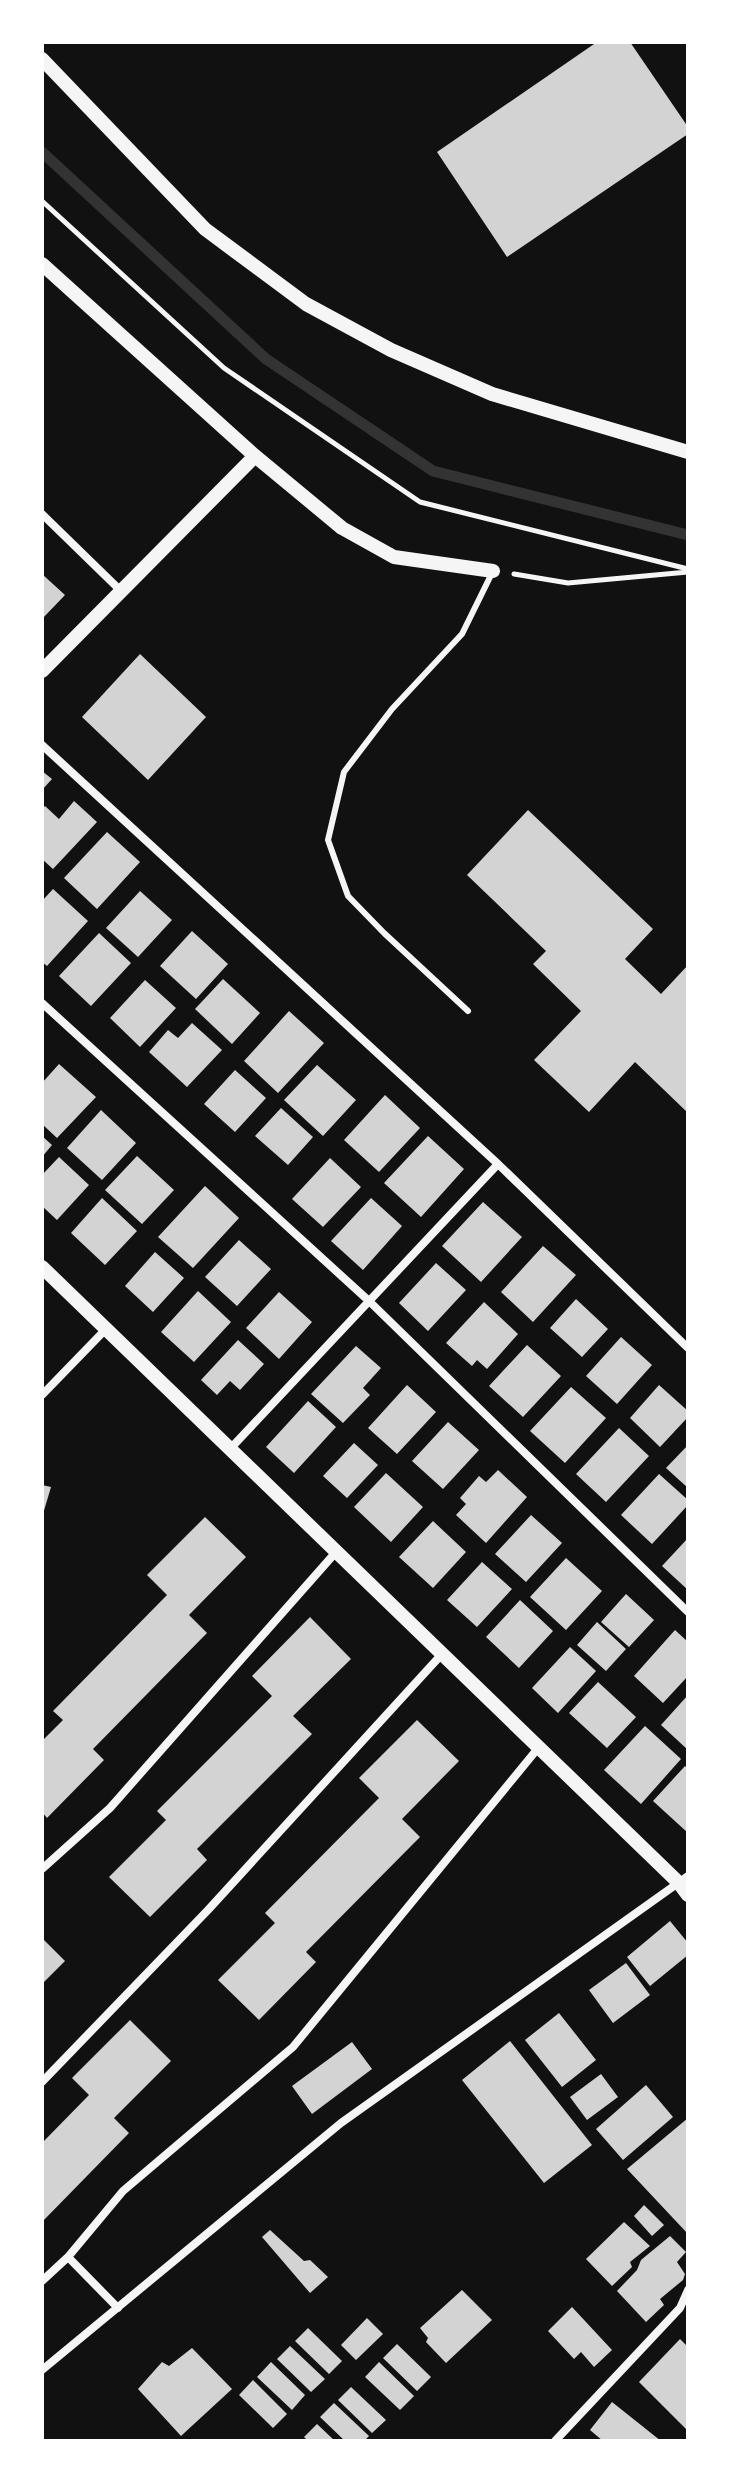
<svg xmlns="http://www.w3.org/2000/svg" width="730" height="2483" viewBox="0 0 730 2483" font-family="Rubik,sans-serif">
<style>
.lines{fill:none;stroke-linecap:round;stroke-linejoin:round}
.stream{stroke:#333;stroke-width:11}
.building{fill:#d3d3d3}
.path{stroke:#f5f5f5;stroke-width:5}
.service{stroke:#f5f5f5;stroke-width:6}
.minor{stroke:#f5f5f5;stroke-width:8}
.tertiary{stroke:#f5f5f5;stroke-width:14}
</style>
<rect width="100%" height="100%" fill="#111"/>
<g class="lines">
<path class="stream" d="M42,152L266,359L433,471L688,535"/>
</g>
<path class="building" d="M597,42H630L688,127V134L507,257L437,152Z
M42,574L65,595L42,619Z
M140,654L206,717L148,780L82,717Z
M42,771L52,779L42,790Z
M74,801L97,822L53,869L42,859V809L45,806L59,819Z
M528,810L653,929L625,959L661,994L688,965V1113L635,1062L589,1112L534,1060L581,1011L533,964L546,951L467,875Z
M107,832L140,862L97,909L64,878Z
M53,889L88,921L47,966L42,962V901Z
M140,891L172,920L138,957L106,928Z
M192,931L228,964L196,999L160,966Z
M99,933L131,963L91,1006L59,976Z
M223,979L260,1013L232,1044L195,1009Z
M145,980L176,1008L140,1047L110,1018Z
M289,1011L324,1043L278,1093L244,1061Z
M192,1023L222,1050L187,1087L149,1052L168,1030L178,1038Z
M59,1064L96,1097L57,1138L42,1124V1083Z
M317,1065L356,1100L323,1136L284,1100Z
M235,1070L266,1098L235,1132L204,1104Z
M385,1095L420,1128L379,1172L344,1140Z
M281,1108L313,1137L288,1165L255,1136Z
M101,1110L136,1143L102,1180L67,1148Z
M42,1136L52,1145L42,1157Z
M428,1136L464,1169L421,1217L384,1183Z
M137,1156L174,1190L142,1224L105,1190Z
M59,1157L89,1185L57,1220L42,1206V1175Z
M330,1158L361,1187L323,1227L292,1199Z
M205,1186L239,1218L193,1268L158,1237Z
M102,1198L137,1231L105,1265L71,1233Z
M371,1198L402,1226L363,1270L331,1241Z
M483,1202L522,1237L481,1282L442,1246Z
M239,1240L271,1269L237,1306L205,1277Z
M543,1246L576,1275L533,1322L501,1292Z
M155,1252L184,1278L153,1312L125,1286Z
M436,1263L466,1290L428,1331L399,1303Z
M198,1291L231,1322L194,1362L161,1332Z
M279,1292L312,1322L279,1359L246,1328Z
M576,1299L608,1329L582,1357L550,1328Z
M484,1302L518,1334L487,1369L477,1360L472,1366L446,1343Z
M621,1337L652,1365L617,1404L586,1376Z
M238,1340L264,1364L240,1390L230,1381L217,1395L201,1380Z
M527,1345L561,1376L523,1417L489,1386Z
M356,1346L381,1368L363,1388L370,1395L343,1423L311,1394Z
M407,1385L436,1412L397,1454L368,1428Z
M659,1385L688,1411V1417L660,1447L630,1418Z
M571,1387L606,1418L565,1463L530,1431Z
M308,1401L336,1427L294,1473L266,1447Z
M448,1422L479,1450L443,1489L412,1461Z
M619,1428L649,1456L606,1502L576,1474Z
M354,1443L378,1465L347,1498L323,1476Z
M688,1445V1488L666,1468Z
M498,1470L527,1497L486,1543L456,1515L466,1504L460,1498L479,1476L486,1482Z
M386,1473L423,1507L391,1542L354,1507Z
M659,1474L688,1500V1505L652,1544L621,1515Z
M42,1485L51,1487L43,1514H42Z
M531,1515L562,1543L526,1582L495,1554Z
M205,1517L246,1557L189,1615L207,1633L93,1749L104,1760L47,1818L42,1812V1741L63,1720L53,1711L167,1595L147,1575Z
M433,1521L466,1552L433,1588L399,1557Z
M688,1538V1590L662,1566Z
M566,1558L602,1591L566,1630L530,1597Z
M482,1562L512,1589L477,1627L447,1600Z
M626,1594L654,1620L629,1647L601,1622Z
M520,1600L553,1631L519,1668L486,1637Z
M310,1617L351,1659L293,1716L312,1734L197,1849L207,1860L150,1917L109,1877L166,1820L157,1811L272,1696L252,1676Z
M597,1622L626,1649L606,1671L577,1645Z
M675,1630L688,1642V1676L663,1703L634,1676Z
M570,1647L596,1671L558,1713L532,1688Z
M598,1682L636,1717L607,1748L569,1713Z
M688,1695V1750L661,1725Z
M417,1720L459,1761L402,1819L420,1837L306,1952L316,1962L259,2020L218,1980L275,1923L265,1913L379,1798L359,1778Z
M645,1726L681,1759L641,1804L604,1770Z
M685,1766L688,1769V1833L653,1801Z
M670,1921L688,1943V1955L650,1986L627,1957Z
M42,1938L65,1961L42,1984Z
M626,1963L650,1995L613,2023L589,1990Z
M559,2013L596,2060L562,2087L525,2040Z
M130,2020L171,2061L114,2118L129,2133L42,2222V2143L89,2095L72,2078Z
M510,2041L592,2145L544,2183L462,2080Z
M352,2042L372,2069L312,2114L292,2086Z
M601,2074L618,2097L587,2120L570,2097Z
M646,2085L673,2117L623,2160L596,2129Z
M688,2118V2234L627,2169Z
M644,2205L664,2225L652,2236L634,2216Z
M624,2222L650,2246L630,2262L632,2267L612,2286L586,2259Z
M270,2230L304,2261L310,2260L328,2277L310,2293L262,2237Z
M670,2236L686,2252L677,2262L685,2274L683,2280L660,2299L664,2305L646,2322L617,2291L637,2270L641,2260Z
M462,2290L492,2320L446,2363L426,2342L428,2338L420,2328Z
M572,2307L612,2350L594,2367L581,2352L574,2359L548,2331Z
M367,2318L383,2334L356,2360L341,2345Z
M308,2328L342,2361L329,2374L295,2341Z
M680,2339L688,2347V2431L639,2382Z
M397,2344L431,2377L417,2391L383,2358Z
M290,2346L325,2379L311,2392L277,2359Z
M192,2348L232,2389L181,2436L138,2389L162,2362L169,2366Z
M271,2362L305,2395L292,2410L257,2377Z
M379,2362L414,2396L400,2410L365,2377Z
M253,2380L287,2414L273,2428L239,2395Z
M351,2387L386,2420L372,2433L338,2400Z
M612,2402L661,2441H603L590,2430Z
M334,2403L369,2436L364,2441H345L320,2417Z
M317,2424L335,2441H308L304,2437Z"/>
<g class="lines">
<path class="path" d="M42,201L224,368L420,502L688,569
M514,574L568,583L688,572"/>
<path class="service" d="M468,1011L384,933L348,896L328,840L344,772L392,709L462,634L493,571"/>
<path class="minor" d="M42,514L121,591
M42,745L498,1164L688,1348
M42,1003L369,1301L688,1612
M42,1395L106,1329
M230,1449L498,1164
M42,1869L110,1808L336,1552
M42,2082L208,1910L442,1654
M68,2257L118,2308
M42,2281L68,2257L123,2191L293,2047L539,1747
M42,2370L341,2123L688,1876
M555,2441L680,2308L688,2290"/>
<path class="tertiary" d="M42,59L205,229L306,304L391,350L492,394L688,452
M42,264L255,456L342,528L394,557L493,571
M42,671L255,456
M42,1267L679,1883L688,1895"/>
</g>
<rect width="730" height="2483" fill="none" stroke="#ffffff" stroke-width="88"/>
</svg>
